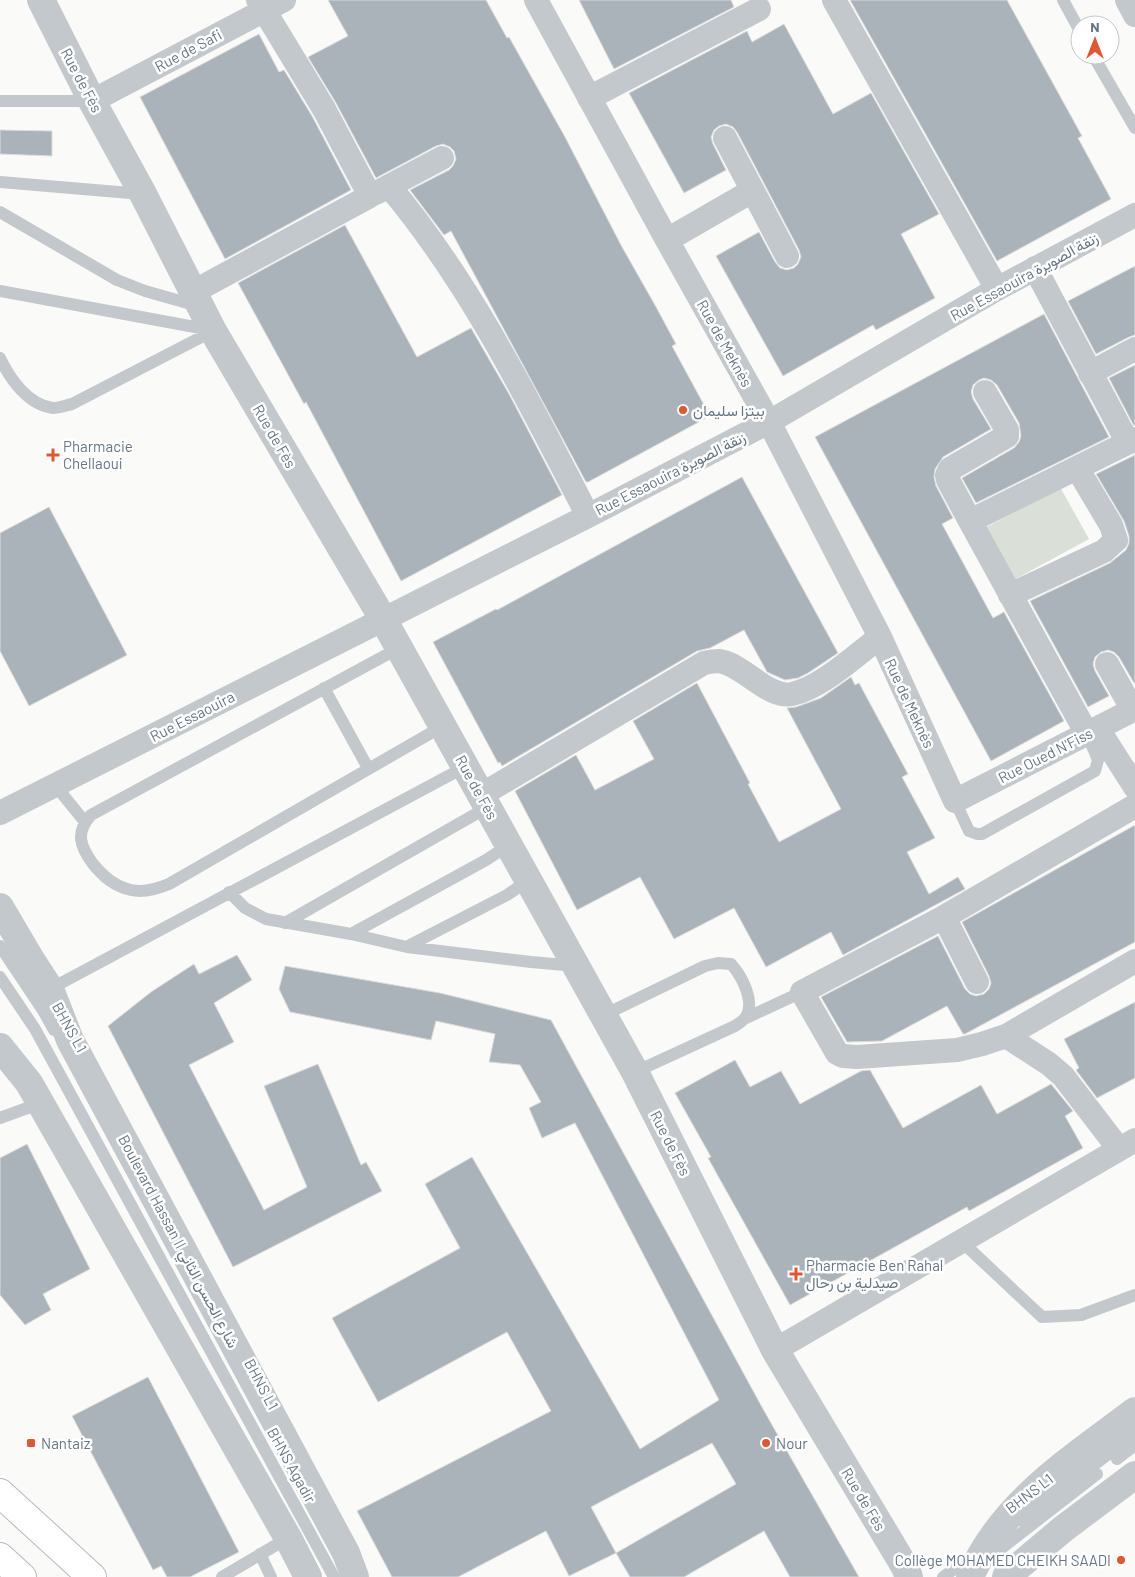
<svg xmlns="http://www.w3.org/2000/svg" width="1135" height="1577" viewBox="0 0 1135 1577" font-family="Barlow,Vazirmatn,sans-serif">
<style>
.green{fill:#dadfd7}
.building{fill:#aab3b9;stroke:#dcdcda;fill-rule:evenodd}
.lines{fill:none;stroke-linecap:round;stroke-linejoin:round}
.primary-casing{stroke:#b5babe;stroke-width:30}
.service{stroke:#c3c8cc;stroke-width:12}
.minor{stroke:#c3c8cc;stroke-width:24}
.tertiary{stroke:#c3c8cc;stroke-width:28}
.primary{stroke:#fff;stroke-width:28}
.poi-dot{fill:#e4572e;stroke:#fff;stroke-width:2}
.labels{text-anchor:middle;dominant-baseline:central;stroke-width:5;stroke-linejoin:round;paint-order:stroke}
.street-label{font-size:15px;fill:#657683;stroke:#fff}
.poi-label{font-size:15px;fill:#657683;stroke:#fff;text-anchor:start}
</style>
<rect width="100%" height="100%" fill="#fafaf8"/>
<path class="green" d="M1060,487L1089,539L1012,581L983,529Z"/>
<path class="building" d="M328,0H486L507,38L509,37L565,137L622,247L655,305L676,344L672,346L710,416L588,482H586L451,231L444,235L410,190L449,170L453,166L456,159L454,151L450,147L443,144L436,146L376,178L336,103L308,57L348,36Z
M579,0H731L734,7L614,69Z
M850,0H1007L1082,136L1078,138L1111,199L997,261Z
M784,24L833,114L871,93L939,214L901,234L935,298L876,330L873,325L783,376L716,256L759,232L775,262L780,268L787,270L794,268L798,264L801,257L799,250L737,132L733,127L726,124L719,126L714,130L711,137L713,144L726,170L684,193L629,93L747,31L752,42Z
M259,34L279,72L284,70L312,116L351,190L225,259L140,97Z
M0,130L52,131V156L0,154Z
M345,225L417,357L471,328L509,394L562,495L401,581L306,402L304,404L238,283Z
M1135,266V335L1129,337L1096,354L1068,301Z
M1044,314L1109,437L976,503L962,478L1014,448L1019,442L1021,436L1019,423L997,385L991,380L984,378L979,380L973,385L971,392L973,399L991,429L943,457L935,469L934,477L936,486L953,518L942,524L993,618L1004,612L1064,721L991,761L815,437Z
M1135,365V425L1134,426L1109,378Z
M1135,455V682L1134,683L1119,657L1114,652L1108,650L1101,652L1095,657L1093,664L1095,671L1109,696L1088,707L1030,601L1110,563L1126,550L1129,543V536L1124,521L1096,474Z
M742,477L838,653L808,673L798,678L785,680L767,672L744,630L710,648L697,651L502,766L500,762L498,763L433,642L496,609L497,610Z
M49,507L127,655L29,706L0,651V533Z
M851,677L855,685L859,683L908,774L902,777L935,838L907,852L929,894L958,877L965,889L843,955L831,932L766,967L734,908L674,939L640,877L577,910L515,791L576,755L595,790L654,759L633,721L697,683L750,783L748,784L779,842L841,809L787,708L796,707L821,698Z
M1135,825V942L965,1034H963L947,1006L882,1041L847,1042L821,997L938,936L965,989L970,994L976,996L984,994L989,989L991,983L989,976L962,922Z
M237,955L252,980L214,1003L234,1042L189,1065L264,1210L307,1187L264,1086L318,1064L361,1165L366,1162L382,1191L233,1267L108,1026L151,992L194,964L199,974Z
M285,966L440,993L551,1020L763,1409L859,1577H790L764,1531L684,1577H630L616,1553L569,1576L546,1531L458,1577H392L357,1511L551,1411L507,1332L378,1402L332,1318L460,1248L425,1184L472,1157L640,1449L719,1400L575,1123L542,1138L529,1108L541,1102L520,1065L489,1062L495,1034L436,1021L431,1040L290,1012L279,989ZM712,1443L736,1484L616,1553L591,1507Z
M1135,1002V1078L1097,1098L1076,1070L1079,1068L1064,1039Z
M735,1060L750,1087L781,1071L800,1104L861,1071L870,1070L903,1128L981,1085L997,1114L1051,1084L1073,1111L1065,1116L1083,1148L969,1211L967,1207L790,1305L708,1158L711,1157L675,1093Z
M27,1144L90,1269L43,1294L51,1310L25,1325L0,1295V1158Z
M148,1377L239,1552L190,1577H167L161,1566L153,1570L72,1416Z"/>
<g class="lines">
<defs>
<path id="primary" d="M0,1493L92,1577
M0,1557L22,1577"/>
</defs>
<use href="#primary" class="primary-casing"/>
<path class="service" d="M1063,0L1080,31
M1093,55L1135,128
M0,101H92
M0,182L142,194
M0,212L117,280L145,291L198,306
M0,291L211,330
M0,358C10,379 28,405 53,408C59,408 67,405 72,404L213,331
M399,648L91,815C75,833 80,846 93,864C104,877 114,886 131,890C144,893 157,889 169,884L443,726
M324,688L368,768
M55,785L85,822
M955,801L969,831L977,834H982L1095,771L1098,760L1087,734
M229,892L245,908L266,919L351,934L407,947L531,962L576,966
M285,923L488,807
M351,934L486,860L509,845
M0,946L44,1012L54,1030
M408,946L507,895L529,880
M0,977L35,1029L334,1577
M50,989L465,767
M604,1015L705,966L718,963L731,964C742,976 754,1000 747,1015C745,1020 739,1023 735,1026L635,1072
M746,1018L802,992
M0,1118L41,1103
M961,1241L1042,1317L1081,1315L1135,1295
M1117,1459L1135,1445
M1021,1520L1135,1434
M260,1554L271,1577
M989,1558L1097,1474
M222,1577L288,1538
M943,1577L975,1554"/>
<path class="minor" d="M536,0L667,240L769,422L880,637L955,801L1135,709
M834,0L997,289
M1127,0L1135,15
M589,98L759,9
M92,101L284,0
M725,138L787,256
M389,186C472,285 529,402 588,516
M376,193L442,158
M667,240L752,191
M1035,268L1128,443
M193,292L370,196L324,109L258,0
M1090,373L1135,349
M970,521L948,480L947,475L950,469L1007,436V430L985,392
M1010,595L1104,551L1116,540L1111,525L1077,468
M1107,664L1133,710
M1098,729L1135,787
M1087,734L970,521L1135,439
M481,795L704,663C709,662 714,661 719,661C743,664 768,699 792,694C821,688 856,655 880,637
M0,813L588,516L769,422L997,289L1135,215
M944,917L977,982
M1006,1036L1135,961
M1119,1149L1063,1076L1049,1064L1006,1036L982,1044L957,1050L857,1057L843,1056L837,1053L802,992L944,917L1135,806
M775,1350L1135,1140"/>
<path class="tertiary" d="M41,0L92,101L143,194L213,331L383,619L635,1072L775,1350L905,1567L909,1577
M0,907L30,958L50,989L70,1040L346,1553L355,1577
M0,1047L29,1083L288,1538L308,1577
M970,1577C1002,1502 1073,1458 1135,1411
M1006,1577L1063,1529L1135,1475"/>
<use href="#primary" class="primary"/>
</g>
<g class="poi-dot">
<circle cx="683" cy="410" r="5"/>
<path d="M50.5 447.5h5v5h5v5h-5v5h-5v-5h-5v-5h5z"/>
<path d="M793.5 1266.5h5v5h5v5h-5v5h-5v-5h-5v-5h5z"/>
<rect x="26" y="1438" width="10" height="10" rx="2.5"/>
<circle cx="766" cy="1443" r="5"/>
<circle cx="1121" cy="1560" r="5"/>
</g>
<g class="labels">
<g class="street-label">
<text transform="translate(188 50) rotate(-28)">Rue de Safi</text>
<text transform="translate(82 80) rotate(62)">Rue de Fès</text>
<text transform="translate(1024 276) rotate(-29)">Rue Essaouira زنقة الصويرة</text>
<text transform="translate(725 343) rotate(61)">Rue de Meknès</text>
<text transform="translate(275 436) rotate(60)">Rue de Fès</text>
<text transform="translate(670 473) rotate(-27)">Rue Essaouira زنقة الصويرة</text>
<text transform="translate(910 703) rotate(65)">Rue de Meknès</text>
<text transform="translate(192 716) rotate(-27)">Rue Essaouira</text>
<text transform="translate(1045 755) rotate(-27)">Rue Oued N'Fiss</text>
<text transform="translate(477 787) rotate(61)">Rue de Fès</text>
<text transform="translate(70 1027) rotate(61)">BHNS L1</text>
<text transform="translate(671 1143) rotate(63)">Rue de Fès</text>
<text transform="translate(179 1241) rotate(62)">Boulevard Hassan II شارع الحسن الثاني</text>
<text transform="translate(262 1384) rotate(62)">BHNS L1</text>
<text transform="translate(292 1465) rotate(61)">BHNS Agadir</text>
<text transform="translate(1029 1493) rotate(-37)">BHNS L1</text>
<text transform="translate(864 1499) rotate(59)">Rue de Fès</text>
</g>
<g class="poi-label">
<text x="693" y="410">بيتزا سليمان</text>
<text x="63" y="446">Pharmacie<tspan x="63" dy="17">Chellaoui</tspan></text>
<text x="806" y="1265">Pharmacie Ben Rahal<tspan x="806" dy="17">صيدلية بن رحال</tspan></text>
<text x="41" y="1443">Nantaiz</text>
<text x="776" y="1443">Nour</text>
<text x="1111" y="1560" text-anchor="end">Collège MOHAMED CHEIKH SAADI</text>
</g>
</g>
<g transform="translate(1095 40)"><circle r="24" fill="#ffffff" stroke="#c1c8cd"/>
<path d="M0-4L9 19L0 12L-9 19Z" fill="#e4572e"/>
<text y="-8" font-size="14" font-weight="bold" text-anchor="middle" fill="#657683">N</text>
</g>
</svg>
